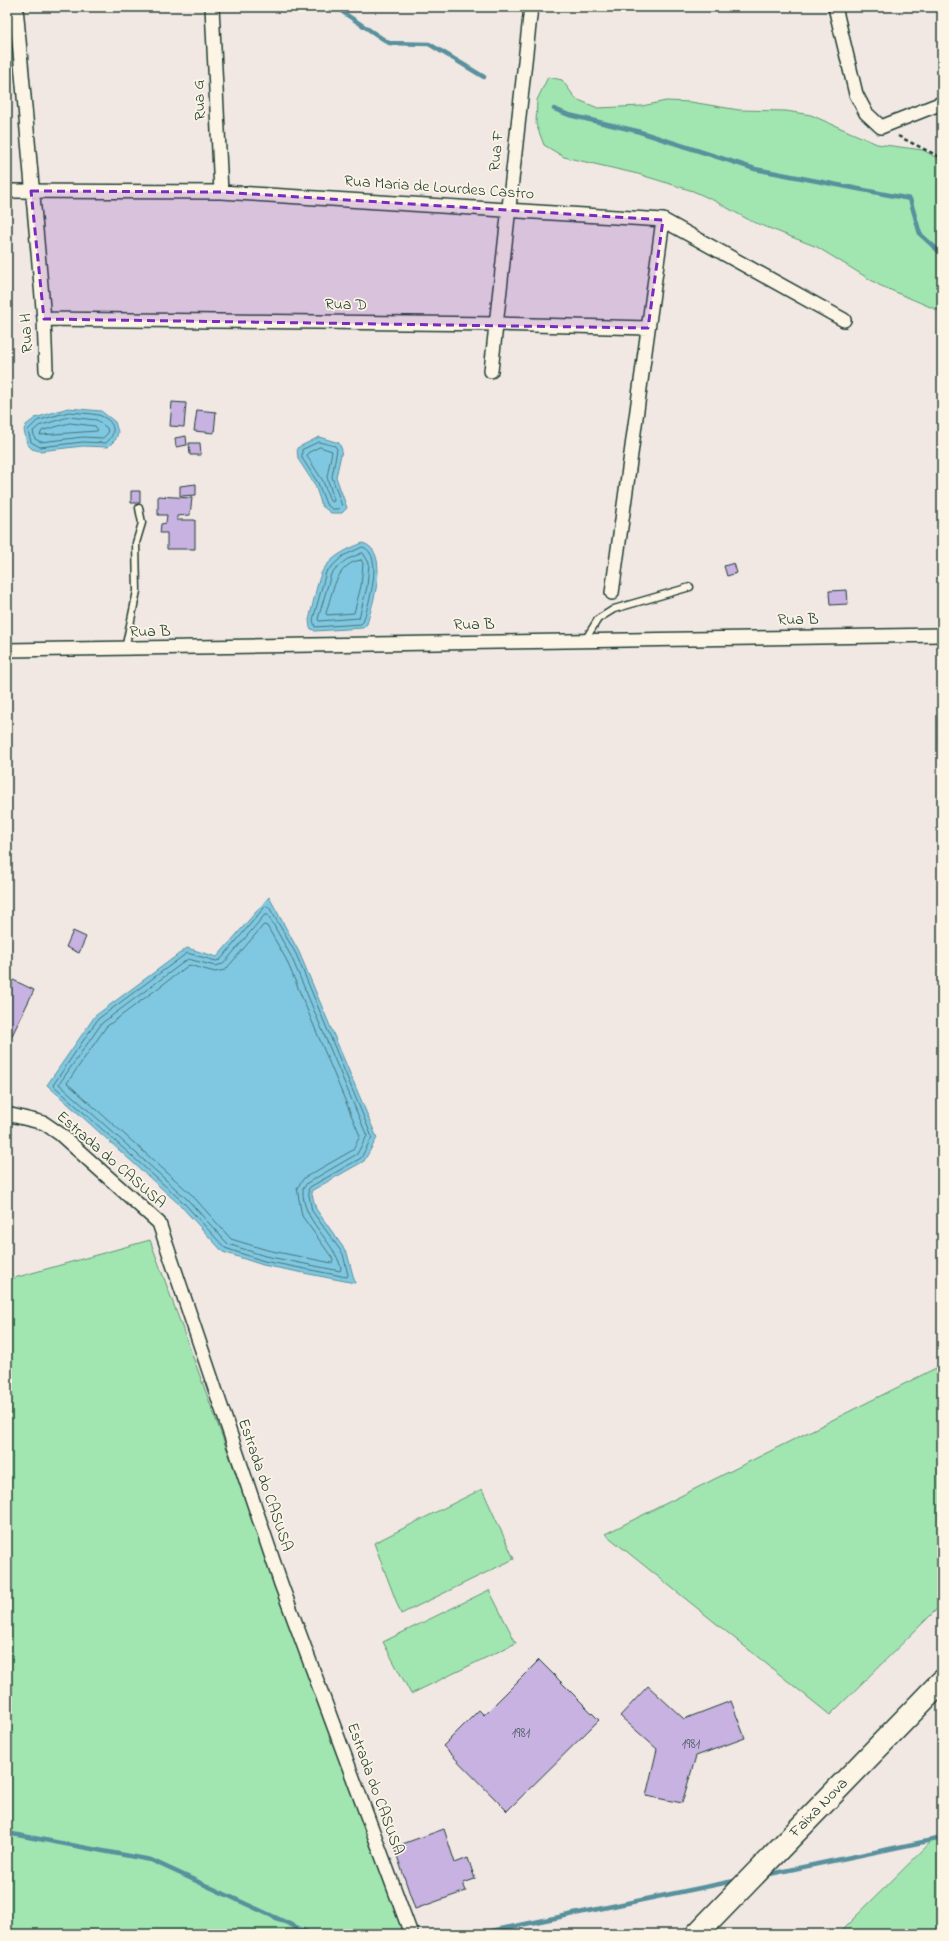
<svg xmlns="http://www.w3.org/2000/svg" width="949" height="1941" viewBox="0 0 949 1941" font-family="'Indie Flower',sans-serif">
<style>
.green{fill:#a1e6b1;stroke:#609272}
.water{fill:#80c8e1;stroke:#59909c}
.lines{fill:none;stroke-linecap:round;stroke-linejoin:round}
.shore{stroke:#467579;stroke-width:1}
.stream{stroke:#59909c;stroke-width:4.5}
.building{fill:#c7b2e2;stroke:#1f3d34}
.lane-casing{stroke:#1f3d34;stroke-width:9}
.street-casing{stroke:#1f3d34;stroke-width:16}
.highway-casing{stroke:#1f3d34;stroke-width:25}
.path{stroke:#1f3d34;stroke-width:2.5;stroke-dasharray:4 3;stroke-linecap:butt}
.lane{stroke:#fcf5e5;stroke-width:6}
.street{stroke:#fcf5e5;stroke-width:13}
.highway{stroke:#fcf5e5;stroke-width:22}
.marked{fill:#7b2cbf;fill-opacity:0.2;stroke:#7b2cbf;stroke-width:3;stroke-dasharray:8 5;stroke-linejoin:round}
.labels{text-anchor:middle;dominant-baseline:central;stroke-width:3.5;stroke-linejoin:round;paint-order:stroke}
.number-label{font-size:14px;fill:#495a60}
.street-label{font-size:16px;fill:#1f3d34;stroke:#fcf5e5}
</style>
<rect width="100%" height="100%" fill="#f1e8e4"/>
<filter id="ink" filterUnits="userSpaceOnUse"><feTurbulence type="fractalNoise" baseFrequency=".025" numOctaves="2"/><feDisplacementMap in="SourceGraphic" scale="8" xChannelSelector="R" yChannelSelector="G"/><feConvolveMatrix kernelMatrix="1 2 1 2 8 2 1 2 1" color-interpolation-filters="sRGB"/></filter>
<g filter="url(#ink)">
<path class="green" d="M548,77L562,80L576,99L598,108L642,106L666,101L691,102L739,110L786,111L811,115L877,144L923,150L942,161V312L879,285L817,247L751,221L715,201L693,191L638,174L564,157L544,145L536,124L537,100Z
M150,1240L405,1934H7V1280Z
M942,1365V1604L830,1715L605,1534Z
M482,1489L514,1559L401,1614L374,1543Z
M489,1590L516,1643L411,1694L383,1642Z
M942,1831V1934H838Z"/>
<path class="water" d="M68,408L101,411L115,422L118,432L116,439L108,447L83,446L40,451L32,449L27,444L24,430L26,425L35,418Z
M319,437L339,443L342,450L336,477L347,508L342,513H331L322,506L315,485L298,459L297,448Z
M363,543C391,552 372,605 367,624L363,628L315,631L310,628L309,620C312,609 318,577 323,570C332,556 349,548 363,543Z
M269,897L299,952L377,1138L364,1161L311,1191L316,1209L347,1253L355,1283L263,1265L223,1252L180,1205L47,1085L95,1016L187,948L217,957Z"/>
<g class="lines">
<path class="shore" d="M69,412C78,413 89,413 98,415C113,419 119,432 106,443L83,442L40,447L31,442L28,430L37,421Z
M69,417L97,420L107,428L108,433L103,438L83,437L41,442L35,439L33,431L39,426Z
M70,423L95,426L98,430L97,431L40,435L42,431Z
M319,442L335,446L337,449L332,477L342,506L339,509H332L326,504L318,483L302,458V450Z
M320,447L332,451L327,477L334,500L333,502L330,501L323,481L307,456L308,453Z
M363,547C385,555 368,606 363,622L361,624L315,627L313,620L326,572L343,556Z
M363,553L369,563L367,587L359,618L319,621L318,619L331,574L346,560Z
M361,560L363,563L361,586L354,613L327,615L326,613C332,594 336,563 361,560Z
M266,906L269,907L296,954L372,1137L361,1158L310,1187L308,1190L312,1211L343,1254L348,1275L347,1277L264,1261L225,1248L183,1202L53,1085L98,1019L187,953L216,961L220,960Z
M265,915H268L291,956L367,1136L357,1154L307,1183L303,1189C301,1221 334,1240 341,1268L340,1271L265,1256L228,1244L186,1198L59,1084L102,1023L188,959L215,966L223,964Z
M264,925L267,926L286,959L360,1136L353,1150L304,1178L297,1188L302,1216L333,1259L332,1263L267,1250L231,1239L191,1194L67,1083L106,1027L189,965L215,972L225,970Z"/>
<path class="stream" d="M339,7L344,13L389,43L429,44L484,77
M554,109L569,115L637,131L755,169L910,199L920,234L942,254
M7,1320L8,1319
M7,1833L151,1860L311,1934
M765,1875L942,1838
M477,1934L739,1880"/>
</g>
<path class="building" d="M172,402L186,403L184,427L170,426Z
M197,410L216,412L214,433L194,431Z
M186,436L187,445L176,447L175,438Z
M189,443H200L201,455H190Z
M196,484V495L180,496V486Z
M131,491H140V503H131Z
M158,496L192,498L190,515L177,516V520H195V549H167V533H160L161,524L166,523L167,515H158Z
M734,563L737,573L727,576L724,566Z
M847,590L848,604L830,605L829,591Z
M73,931L86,937L79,953L66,947Z
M7,977L34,990L7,1046Z
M539,1660L599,1720L507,1811L443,1746L479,1710L484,1715Z
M648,1686L684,1719L731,1701L745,1738L696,1756L682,1803L646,1796L657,1749L620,1716Z
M444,1829L455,1863L468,1858L475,1879L463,1883L466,1891L415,1909L394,1847Z"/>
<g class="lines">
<defs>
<path id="lane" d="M585,640L598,619L614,609L690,587
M125,649L137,591L136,543L142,523L139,508"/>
<path id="street" d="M16,7L44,319L46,370
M212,7L221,192
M835,7L856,94L866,113L881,127L942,103
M7,191L221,192L663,220L844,320
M44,319L497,324L648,328
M491,371L531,7
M612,593L663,220
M7,650L942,635
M7,1114L44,1123L60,1134L159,1223L281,1584L411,1934"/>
<path id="highway" d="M697,1934L942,1681"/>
</defs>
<use href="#lane" class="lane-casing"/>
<use href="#street" class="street-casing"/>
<use href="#highway" class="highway-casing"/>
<path class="path" d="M898,136L942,158"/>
<use href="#lane" class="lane"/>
<use href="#street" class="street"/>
<use href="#highway" class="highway"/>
</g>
</g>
<path class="marked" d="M31,191L221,192L663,220L648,328L44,319Z"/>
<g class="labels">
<g class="number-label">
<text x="521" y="1733">1981</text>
<text x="691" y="1744">1981</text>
</g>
<g class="street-label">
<text transform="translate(200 100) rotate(-93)">Rua G</text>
<text transform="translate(497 151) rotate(-84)">Rua F</text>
<text transform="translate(439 188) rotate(4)">Rua Maria de Lourdes Castro</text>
<text transform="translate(346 305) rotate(1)">Rua D</text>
<text transform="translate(27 333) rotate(-93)">Rua H</text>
<text transform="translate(798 620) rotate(-1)">Rua B</text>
<text transform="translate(474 625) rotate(-1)">Rua B</text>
<text transform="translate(150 632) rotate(-1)">Rua B</text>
<text transform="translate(111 1160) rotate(41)">Estrada do CASUSA</text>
<text transform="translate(265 1485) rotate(71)">Estrada do CASUSA</text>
<text transform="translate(375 1789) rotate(70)">Estrada do CASUSA</text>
<text transform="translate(819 1808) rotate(-46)">Faixa Nova</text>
</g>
</g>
<rect width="949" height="1941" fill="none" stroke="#fcf5e5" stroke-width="24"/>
<rect x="12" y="12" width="925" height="1917" fill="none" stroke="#1f3d34" stroke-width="1.5" filter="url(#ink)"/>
</svg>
